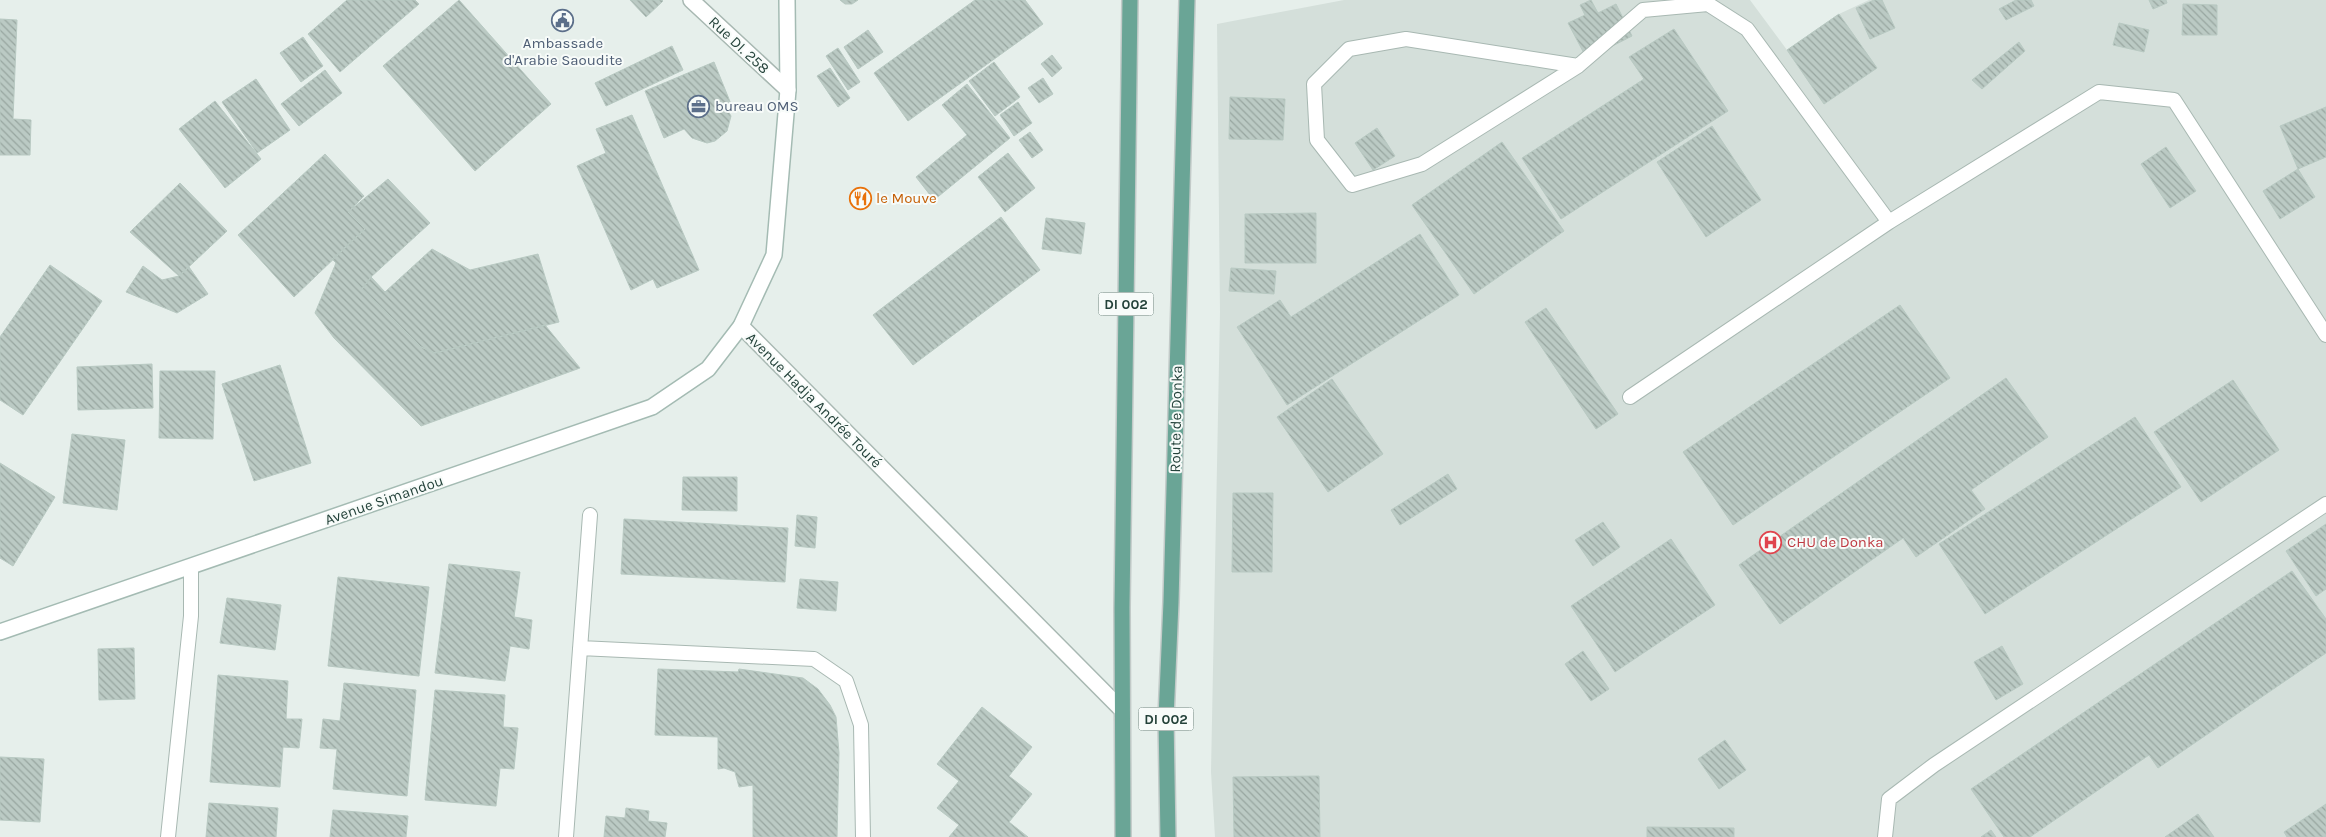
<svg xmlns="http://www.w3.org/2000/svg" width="2326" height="837" viewBox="0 0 2326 837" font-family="Karla,sans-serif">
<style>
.built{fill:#d4dfda}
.building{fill:url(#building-back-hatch);stroke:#b8c9c2}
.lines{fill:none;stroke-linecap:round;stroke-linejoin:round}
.lane-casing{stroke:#a8b8b2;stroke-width:16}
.street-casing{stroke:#a8b8b2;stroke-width:18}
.secondary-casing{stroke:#a4bbb3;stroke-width:18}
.primary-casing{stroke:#c2cac8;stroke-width:18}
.lane{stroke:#fff;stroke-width:14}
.street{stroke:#fff;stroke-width:15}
.secondary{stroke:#fff;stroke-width:15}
.primary{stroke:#6aa596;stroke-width:15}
.labels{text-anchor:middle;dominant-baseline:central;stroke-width:4;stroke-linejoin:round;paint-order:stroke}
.shield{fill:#f7fbf9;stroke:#637a73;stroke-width:1}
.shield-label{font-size:14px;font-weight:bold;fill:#24423a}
.service-label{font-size:15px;fill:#4e5e75;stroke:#f7fbf9}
.street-label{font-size:15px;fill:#24423a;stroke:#f7fbf9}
.food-label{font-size:15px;fill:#c56008;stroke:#f7fbf9;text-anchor:start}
.health-label{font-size:15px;fill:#be3a42;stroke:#f7fbf9;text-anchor:start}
</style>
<defs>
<pattern id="building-back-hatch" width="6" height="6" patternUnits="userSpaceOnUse" patternTransform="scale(1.25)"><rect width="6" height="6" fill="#bbcac4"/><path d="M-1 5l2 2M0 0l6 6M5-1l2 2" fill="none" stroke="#98a6a0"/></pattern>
</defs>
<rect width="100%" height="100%" fill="#e6efeb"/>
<path class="built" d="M1344,0H1750L1787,50L1839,14L1869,0H2326V837H1215L1211,772L1220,312L1217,24Z"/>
<path class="building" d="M347,0H415L419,4L340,72L308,34Z
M459,0L551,104L475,171L383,66Z
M630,0H662L663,1L646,17Z
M840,0H858L852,4H845Z
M975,0H1025L1043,24L908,121L874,73Z
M1591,0L1598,13L1616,4L1632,36L1587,59L1568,23L1585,15L1580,5Z
M1874,0H1882L1895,28L1870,39L1856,8Z
M2016,0H2031L2034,6L2006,20L1999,9Z
M2149,0H2166L2167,3L2153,9Z
M2183,4L2217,5V35H2182Z
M1839,14L1877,68L1824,104L1787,50Z
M0,19L17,20L13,119L31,120L30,155H0Z
M2119,23L2149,30L2144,52L2113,45Z
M1674,29L1728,111L1561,219L1522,158L1644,79L1629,57Z
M868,30L883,52L858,69L844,47Z
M303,37L323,66L301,82L280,53Z
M2019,42L2025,51L1982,89L1972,80Z
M672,46L683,70L606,106L595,83Z
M838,48L860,82L848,90L826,56Z
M1052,55L1062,68L1052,77L1041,64Z
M714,62L733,109L728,111L731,116L727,131L715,141L707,143L692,138L684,129L664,138L645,91Z
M994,62L1020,97L995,116L969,81Z
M830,68L850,98L838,107L817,76Z
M325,70L342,93L299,126L281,104Z
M1043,78L1053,94L1039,103L1028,88Z
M256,79L290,130L257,153L222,102Z
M967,84L1010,138L934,200L916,177L967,135L942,105Z
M1230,97L1285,99L1283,140L1229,139Z
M215,101L261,159L225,188L179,129Z
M1018,102L1032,123L1014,136L1000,115Z
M2326,107V157L2298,169L2280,126Z
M632,115L699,270L657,288L653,279L631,290L577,166L606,153L596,129Z
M1712,126L1761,200L1706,237L1657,162Z
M1377,128L1395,156L1373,170L1355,143Z
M1030,132L1043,150L1032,158L1019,140Z
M1502,142L1564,231L1474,294L1412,205Z
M2166,147L2196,191L2170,208L2141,164Z
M1008,153L1035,188L1005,212L978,177Z
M325,154L364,196L348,212L365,229L294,297L238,235Z
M2298,169L2315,197L2280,219L2263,191Z
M388,179L430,223L371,277L362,289L332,259L365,229L348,212Z
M180,183L227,231L179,276L130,232Z
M1316,213V263H1245V214Z
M1001,217L1040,270L913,365L873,315Z
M1046,218L1085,223L1081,254L1042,249Z
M1420,234L1459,295L1287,405L1237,327L1280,300L1291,317Z
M432,249L470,270L538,254L559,322L435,353L421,347L362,289L371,277L385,292Z
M336,263L421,347L435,353L545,325L580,368L421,426L334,338L315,313Z
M50,265L102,301L23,415L0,400V337Z
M143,266L162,280L179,276L189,267L208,294L177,313L126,292Z
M1231,268L1276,271L1274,294L1229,291Z
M1900,305L1950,378L1733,525L1683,452Z
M1546,308L1618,414L1596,429L1525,322Z
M152,364L153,408L78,410L77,367Z
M280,365L311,463L254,481L222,384Z
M160,371H215L213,439L159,438Z
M2006,378L2048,437L1971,490L1985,509L1916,557L1903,538L1780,624L1739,565Z
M1332,379L1383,454L1328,492L1277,417Z
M2233,380L2279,450L2201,502L2154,432Z
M2135,417L2181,487L1985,614L1939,544Z
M72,434L125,440L117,510L63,503Z
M0,463L55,497L13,566L0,558Z
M1448,474L1457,489L1400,525L1391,510Z
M683,477H737V511L682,510Z
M1233,493H1273L1272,572H1232Z
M797,515L817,517L815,548L795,546Z
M624,519L788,528L785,582L621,574Z
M1603,522L1620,547L1593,566L1575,540Z
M2326,524V589L2316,596L2286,551Z
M1671,539L1715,605L1615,672L1571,606Z
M449,564L520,572L514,617L532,620L529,649L510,646L505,681L435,673Z
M2292,571L2326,619V653L2158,768L2149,755L2030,837H2004L1971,789Z
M338,577L429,587L419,676L328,666Z
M800,579L838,582L836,611L797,608Z
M227,598L281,605L275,650L220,643Z
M2002,646L2023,684L1996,700L1974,662Z
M134,648L135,699L99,700L98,649Z
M1583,651L1609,689L1591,701L1565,664Z
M658,669L738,672L739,669L803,678L818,689L830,705L836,717L839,753L837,837H753V785L739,787L735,772L724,768L718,769V737L655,735Z
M218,675L288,681L286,719H302L299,748L283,747L280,787L210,782Z
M344,683L416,690L407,796L333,789L337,749L320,748L323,719L340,721Z
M435,690L505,695L503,727L518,728L514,769L500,768L496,806L425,800Z
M982,707L1032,747L1009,776L1032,794L1009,822L1028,837H949L959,825L937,808L959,781L937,764Z
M1725,740L1746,770L1719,789L1698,759Z
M0,757L44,759L40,822L0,820Z
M1319,776L1320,837H1234L1233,777Z
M209,803L278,808L276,837H206Z
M2326,804V837H2287L2284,832Z
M626,808L649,811L648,821L667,823L665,837H604L606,816L625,818Z
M333,810L408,816L406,837H330Z
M2198,814L2214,837H2165Z
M1647,827L1734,828V837H1647Z
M1991,830L1996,837H1981Z"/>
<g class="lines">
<defs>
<path id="lane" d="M1578,66L1406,39L1349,49L1314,84L1317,140L1352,185L1422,164L1578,66L1643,10L1708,4L1747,29L1889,222
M1630,397L1889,222L2099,92L2174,100L2326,335
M580,648L814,659L846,681L861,725L863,837
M168,837L191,616V567
M566,837L590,515
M1885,837L1889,799L1934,765L2326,504"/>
<path id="street" d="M691,0L788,90
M741,326L1122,710"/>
<path id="secondary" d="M0,632L652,407L708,369L741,326L774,255L788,90L787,0"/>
<path id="primary" d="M1123,837L1122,608L1130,0
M1168,837L1166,718L1171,602L1187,0"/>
</defs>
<use href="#lane" class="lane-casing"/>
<use href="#street" class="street-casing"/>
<use href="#secondary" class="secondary-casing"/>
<use href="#primary" class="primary-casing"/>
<use href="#lane" class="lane"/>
<use href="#street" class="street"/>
<use href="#secondary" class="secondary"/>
<use href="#primary" class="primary"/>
</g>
<defs>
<symbol id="civic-ring" viewBox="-11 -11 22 22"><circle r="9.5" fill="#f7fbf9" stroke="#5c6f8a" stroke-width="1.5"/><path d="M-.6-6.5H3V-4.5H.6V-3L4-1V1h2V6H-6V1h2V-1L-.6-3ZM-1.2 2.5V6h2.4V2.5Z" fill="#5c6f8a"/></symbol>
<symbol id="office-ring" viewBox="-11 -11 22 22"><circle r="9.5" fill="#f7fbf9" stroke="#5c6f8a" stroke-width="1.5"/><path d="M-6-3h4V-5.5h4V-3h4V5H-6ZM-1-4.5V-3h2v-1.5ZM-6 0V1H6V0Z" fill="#5c6f8a"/></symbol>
<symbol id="restaurant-ring" viewBox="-11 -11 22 22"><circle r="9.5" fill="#f7fbf9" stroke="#e8710a" stroke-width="1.5"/><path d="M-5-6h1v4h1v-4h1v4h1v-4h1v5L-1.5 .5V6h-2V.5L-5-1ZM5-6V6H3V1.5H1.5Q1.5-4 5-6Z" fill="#e8710a"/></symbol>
<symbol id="hospital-ring" viewBox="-11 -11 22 22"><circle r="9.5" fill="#f7fbf9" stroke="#e0444e" stroke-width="1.5"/><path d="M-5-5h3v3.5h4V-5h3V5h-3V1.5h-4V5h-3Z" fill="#e0444e"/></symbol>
</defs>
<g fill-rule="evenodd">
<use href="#civic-ring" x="550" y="8" width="25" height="25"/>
<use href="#office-ring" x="686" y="94" width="25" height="25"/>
<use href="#restaurant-ring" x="848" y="186" width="25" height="25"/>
<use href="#hospital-ring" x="1758" y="530" width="25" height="25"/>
</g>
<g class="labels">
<g class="shield">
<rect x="1098.5" y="292.5" width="55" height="23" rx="4"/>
<rect x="1138.5" y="707.5" width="55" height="23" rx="4"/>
</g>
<g class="shield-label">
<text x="1126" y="304">DI 002</text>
<text x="1166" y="719">DI 002</text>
</g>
<g class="service-label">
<text x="563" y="43">Ambassade<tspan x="563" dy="17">d'Arabie Saoudite</tspan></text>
<text x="715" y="106" text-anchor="start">bureau OMS</text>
</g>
<g class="street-label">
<text transform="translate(739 45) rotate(43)">Rue DI. 258</text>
<text transform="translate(814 400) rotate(45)">Avenue Hadja Andrée Touré</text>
<text transform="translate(1176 419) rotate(-89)">Route de Donka</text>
<text transform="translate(384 500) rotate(-19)">Avenue Simandou</text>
</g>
<g class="food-label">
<text x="876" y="198">le Mouve</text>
</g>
<g class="health-label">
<text x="1787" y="542">CHU de Donka</text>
</g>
</g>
</svg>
